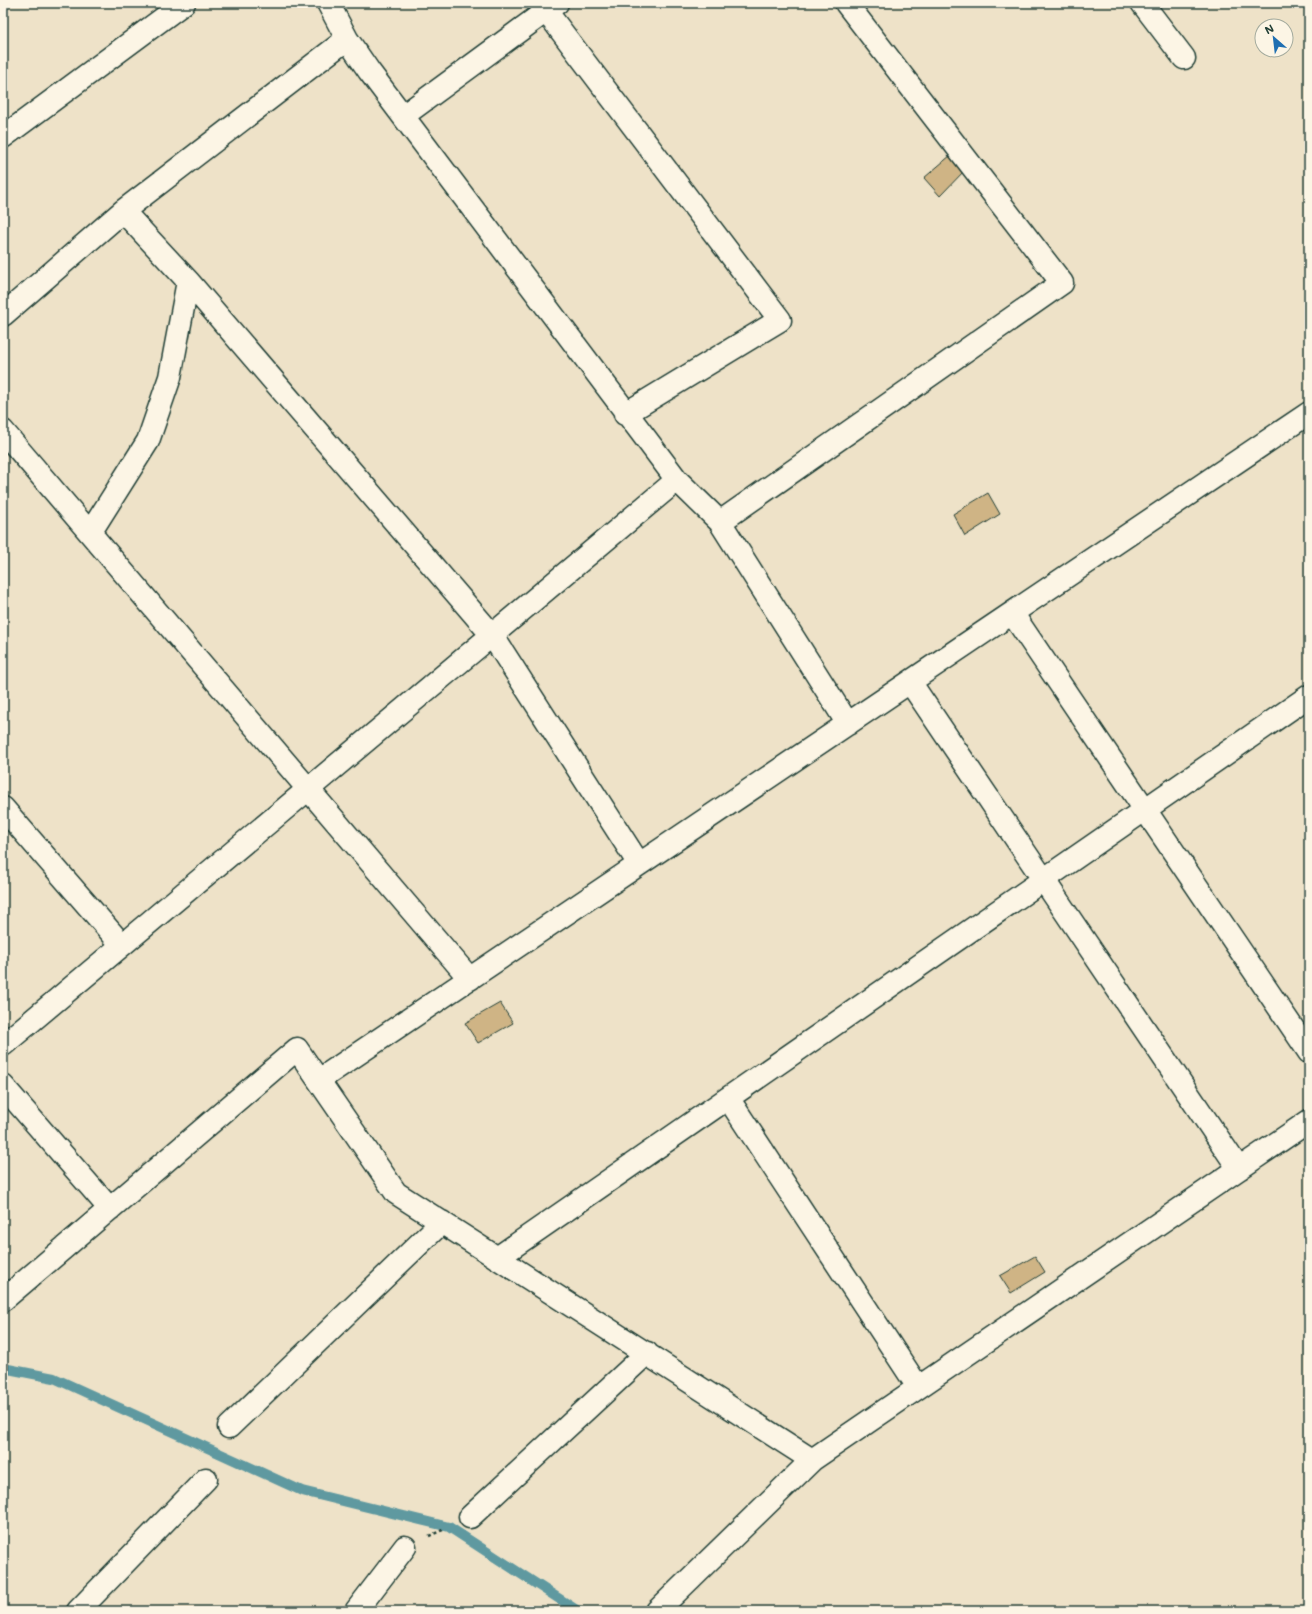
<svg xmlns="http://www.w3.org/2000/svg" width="1312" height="1614" viewBox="0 0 1312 1614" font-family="Mali,sans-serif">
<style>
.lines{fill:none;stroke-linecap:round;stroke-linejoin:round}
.stream{stroke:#5f99a0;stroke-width:10}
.building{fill:#cfb485;stroke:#1f3d34}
.minor-casing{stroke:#1f3d34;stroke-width:25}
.path{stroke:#1f3d34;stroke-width:2.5;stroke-dasharray:3 3;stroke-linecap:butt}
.minor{stroke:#fcf5e5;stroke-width:22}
</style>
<rect width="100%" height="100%" fill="#eee2c8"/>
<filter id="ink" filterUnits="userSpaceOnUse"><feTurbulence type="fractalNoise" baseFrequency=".025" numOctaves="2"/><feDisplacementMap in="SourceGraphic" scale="8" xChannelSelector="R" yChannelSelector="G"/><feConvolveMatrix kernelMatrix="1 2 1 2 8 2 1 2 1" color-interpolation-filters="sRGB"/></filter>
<g filter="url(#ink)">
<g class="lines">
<path class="stream" d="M3,1368L54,1378L302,1491L449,1527L578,1611"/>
</g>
<path class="building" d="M951,155L966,169L940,196L924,178Z
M988,493L1000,514L965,536L953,514Z
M500,1003L513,1023L478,1043L465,1023Z
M1035,1256L1045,1272L1011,1293L1000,1276Z"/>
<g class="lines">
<defs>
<path id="minor" d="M328,3L347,39L369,71L677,480L720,522L848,724
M1142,3L1184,58
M546,11L780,320L625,414
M403,116L557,3
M3,137L184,3
M123,211L188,281L492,635L639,864
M3,315L123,211L347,39
M3,431L470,979
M720,522L1062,283L846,3
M90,533L148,441L170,377L188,281
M1012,613L1309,1052
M910,682L1239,1169
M3,808L122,945
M3,1045L677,480
M319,1080L1309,413
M3,1086L110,1209
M728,1098L918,1387
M497,1258L1309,696
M3,1300L297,1049L396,1193L812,1460
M229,1427L442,1222
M470,1517L647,1353
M78,1611L206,1479
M356,1611L405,1547
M657,1611L812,1460L1309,1121"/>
</defs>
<use href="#minor" class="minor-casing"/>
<path class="path" d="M429,1536L445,1529"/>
<use href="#minor" class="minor"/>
</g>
</g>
<rect width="1312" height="1614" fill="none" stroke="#fcf5e5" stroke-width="16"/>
<rect x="8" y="8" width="1296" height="1598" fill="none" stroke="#1f3d34" stroke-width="1.5" filter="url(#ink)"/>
<g transform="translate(1274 38) rotate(332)"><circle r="19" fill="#fcf5e5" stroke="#a4ab9e"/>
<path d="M0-3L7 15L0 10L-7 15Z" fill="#1f6fb2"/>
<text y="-6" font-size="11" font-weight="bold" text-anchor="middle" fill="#1f3d34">N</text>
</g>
</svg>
